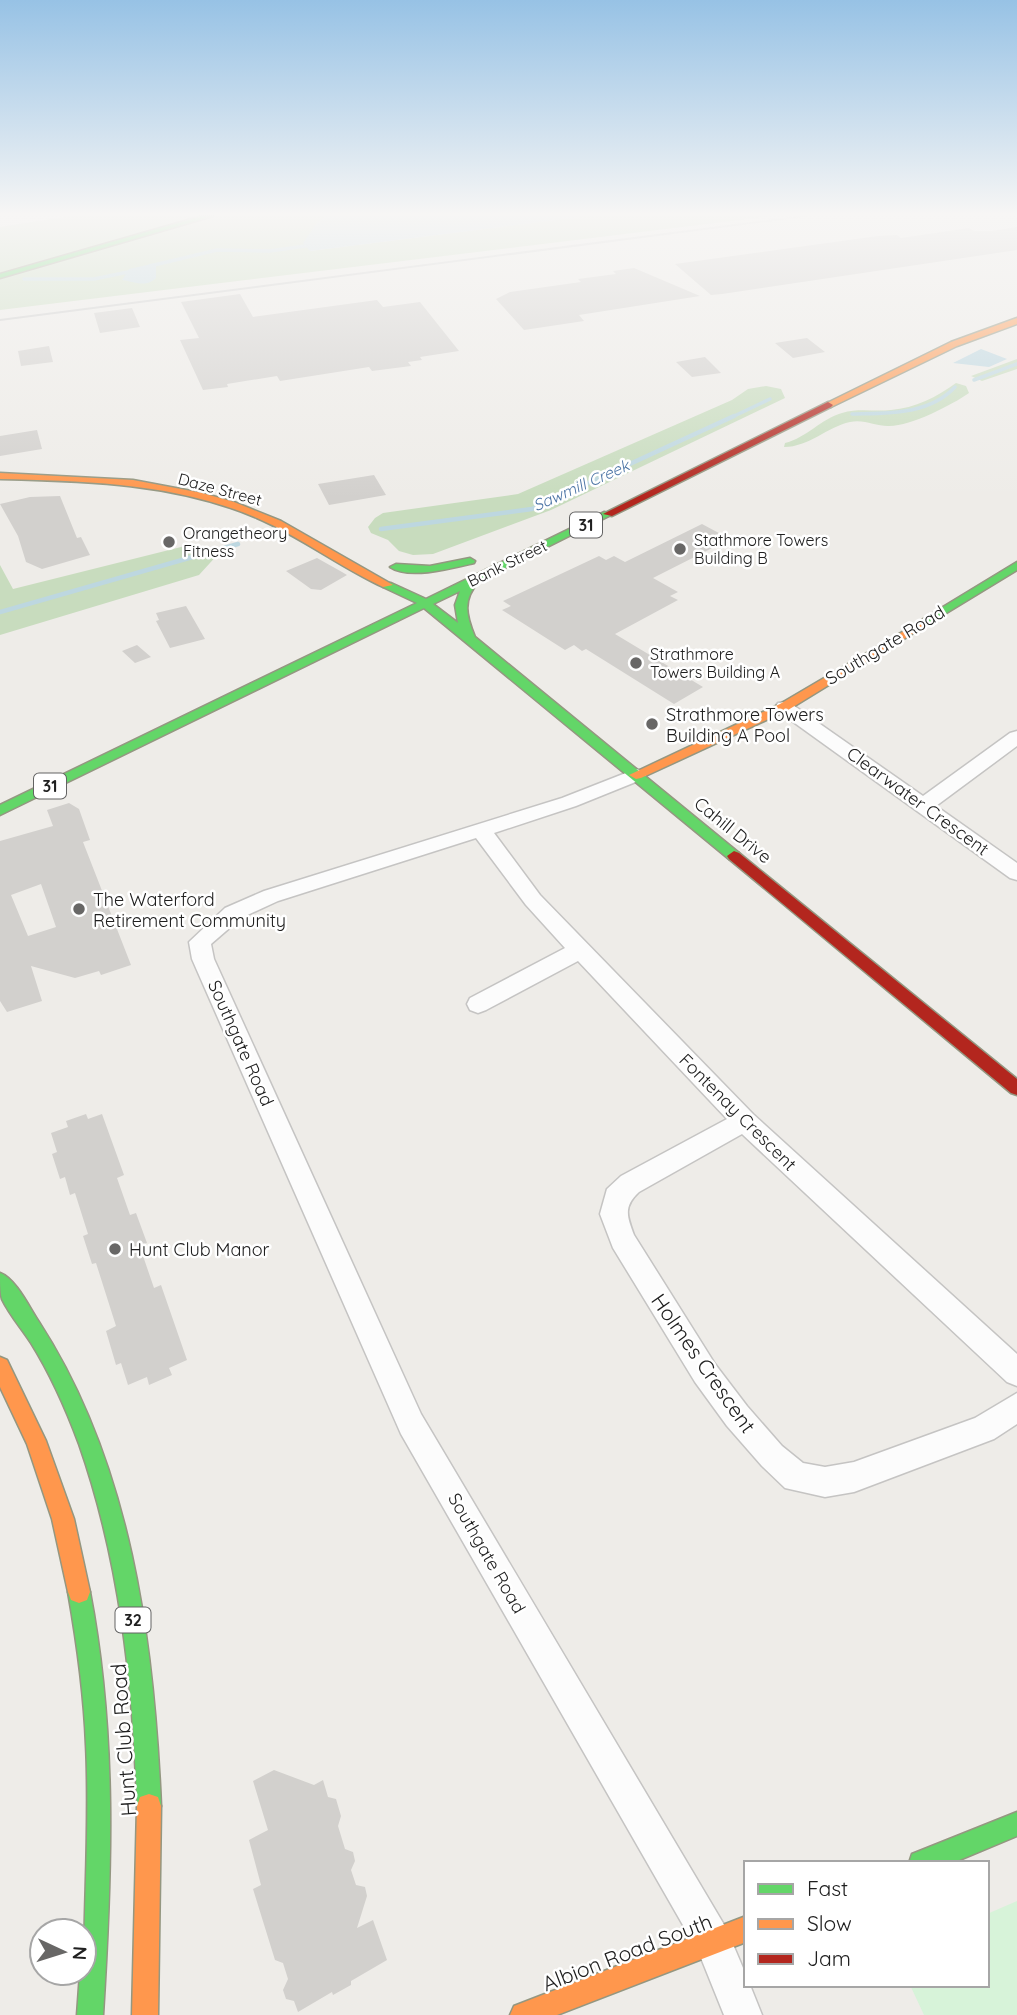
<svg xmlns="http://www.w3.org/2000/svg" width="1017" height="2015" viewBox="0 0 1017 2015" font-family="Quicksand,sans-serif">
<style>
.forest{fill:#c8dcbe}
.park{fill:#d7f3d9}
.water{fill:#bdd7e0}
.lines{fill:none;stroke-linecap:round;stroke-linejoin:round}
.stream-far1{stroke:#bdd7e0;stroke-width:3.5}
.stream{stroke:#bdd7e0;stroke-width:4.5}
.building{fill:#d2d0cd;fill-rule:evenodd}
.street-casing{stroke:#c5c4c3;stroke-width:3}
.fast-casing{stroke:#949781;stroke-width:3}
.slow-casing{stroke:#949781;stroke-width:3}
.jam-casing{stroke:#949781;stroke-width:3}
.street{fill:#fcfcfc;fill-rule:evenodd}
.fast{fill:#63d668;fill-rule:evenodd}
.slow{fill:#ff974d;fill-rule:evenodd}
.jam{fill:#b3261e;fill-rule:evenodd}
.tram{stroke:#cbcbca;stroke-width:2}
.poi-dot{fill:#686766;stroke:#fff;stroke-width:2.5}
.labels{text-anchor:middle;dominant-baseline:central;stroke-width:5;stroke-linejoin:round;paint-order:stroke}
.far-water-label{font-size:16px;font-style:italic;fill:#4c74a5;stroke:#fff}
.far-street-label{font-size:16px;fill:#202020;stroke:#fff}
.shield{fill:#fff;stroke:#636363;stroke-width:2}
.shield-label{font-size:16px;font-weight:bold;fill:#202020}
.far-poi-label{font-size:16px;fill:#202020;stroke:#fff;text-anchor:start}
.street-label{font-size:18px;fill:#202020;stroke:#fff}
.poi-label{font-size:18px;fill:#202020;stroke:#fff;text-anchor:start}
.near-street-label{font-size:21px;fill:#202020;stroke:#fff}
</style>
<rect width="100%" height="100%" fill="#eeece8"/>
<path class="forest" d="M70,216H328L317,223L310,251L586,216H773L0,310V227Z
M1017,359V369L982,381L971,376Z
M956,383L966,386L969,393C952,405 909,427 888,426C875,426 864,419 850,422C827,427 809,447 784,447L785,443C806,438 821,419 842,413C859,408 874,412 891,410C915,408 937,397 956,383Z
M766,386L781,389L785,398L551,510L433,554L413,555L399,551L388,540L371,533L368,527L375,518L383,513L518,494L732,400L748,389Z
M193,544L220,552L199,575L0,635V565L13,589Z"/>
<path class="park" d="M1017,1901V2015H924L910,1985H987V1914Z"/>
<path class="water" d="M328,216H586L310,251L303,243L317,223Z
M156,263V278C145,288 136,282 122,280L129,269Z
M981,349L1007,359L989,367L953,363Z"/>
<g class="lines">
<path class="stream-far1" d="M150,266L217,250L270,251L305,246
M24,279H94L133,271
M974,380L1017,364
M852,414C888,413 929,415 955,387
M730,418L770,399"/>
<path class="stream" d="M381,529L532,509L734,416
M0,612L238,544"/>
</g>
<path class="building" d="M1017,227V250L722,294L711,295L675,264L878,236L897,235L901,238L969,228L974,231H992Z
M634,268L700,296L579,315L584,321L524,330L496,299L510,292L581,282L578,279L616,274L613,271Z
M240,294L253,317L377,300L383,307L420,302L459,351L420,357L422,360L408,362L411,366L372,371L369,367L280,381L277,376L227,384L228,387L203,390L180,340L199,338L181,302Z
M132,308L140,327L100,333L94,313Z
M807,338L825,352L793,358L775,343Z
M49,346L53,362L21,366L18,351Z
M705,357L721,373L692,377L676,362Z
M37,430L42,449L0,456V436Z
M374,475L386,495L329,505L318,484Z
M60,496L77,538L81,537L90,555L42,569L26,562L18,536L0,504L30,497Z
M702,524L730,539L653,578L678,592L670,596L678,600L615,634L703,687L674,704L586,649L582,651L574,645L565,650L502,610L511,606L503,601L599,556L606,560L614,556L625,562Z
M317,558L342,572L347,575L321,590L311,589L286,571Z
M186,606L205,639L170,648L156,621L159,620L156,613Z
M137,645L151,657L135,663L122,651Z
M69,803L79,809L90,840L83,842L131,965L101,975L99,971L75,978L31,966L42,1001L7,1012L0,1001V841L53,826L47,810ZM41,884L56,927L28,936L11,895Z
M86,1114L88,1119L102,1114L124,1175L117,1178L130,1215L136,1213L147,1243L141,1245L142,1253L154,1288L161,1285L187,1360L169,1368L172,1375L149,1385L147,1377L128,1385L121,1363L116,1365L106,1331L116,1326L96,1263L92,1264L83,1236L88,1234L75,1193L70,1195L65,1177L60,1179L52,1154L57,1152L51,1133L68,1127L66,1121Z
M274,1770L314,1785L323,1780L328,1797L336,1799L341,1816L338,1826L345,1849L353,1852L355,1861L351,1870L356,1885L365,1887L367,1896L357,1928L373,1920L387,1960L351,1981V1985L333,1995L332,1992L298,2012L294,2001L286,1999L283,1990L288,1979L283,1963L275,1960L253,1889L261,1885L249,1840L268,1830L253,1781Z"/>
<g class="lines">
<defs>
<path id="street" d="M784,702L790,703L923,796L1010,733L1017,731V746L936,806L1017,863V880L1010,878L778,711L775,707L778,703Z
M636,769L643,771L646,775L643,779L576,806L494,833L540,895L753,1114L1017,1354V1386L1007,1382L742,1134L639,1192C623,1207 627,1216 634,1235L715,1364L747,1406L782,1446L803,1463L825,1467L854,1462L975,1418L1017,1393V1424L994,1439L854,1492L825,1497L785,1488L762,1466L727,1426L695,1382L613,1248L600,1214L607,1189L621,1176L727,1119L578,961L486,1010L478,1013L470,1010L467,1004L470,998L565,948L526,905L476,838L278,901L241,918L211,944L214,959L421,1414L726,1928L746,1975V1985H750L762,2015H724L699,1953L401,1434L192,959L189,942L225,908L264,891L562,798Z"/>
<path id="fast" d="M202,216H213L0,278V274Z
M604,512L613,514L479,581C462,600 466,615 475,637L739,853L741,856L739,859H729L424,608L0,815V805L417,603L383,587V583H391L426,599ZM460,591L455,605L458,623L433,604Z
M470,558L475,561L474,563C453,568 409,580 390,567L396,564L430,566Z
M1017,562V570L925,626H917L915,624Z
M0,1273C16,1279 29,1307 39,1322C131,1464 154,1641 161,1806L158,1815L149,1818L140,1815L137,1806C133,1683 120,1561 79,1444C66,1409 51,1375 31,1343C22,1329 9,1314 2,1299C0,1292 0,1281 0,1273Z
M79,1581L87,1584L90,1592C117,1733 112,1873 103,2015H77L80,1973H84C84,1899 90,1822 86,1745C84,1694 77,1643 68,1592L71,1584Z
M1017,1812V1836L952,1863H909L912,1854Z"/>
<path id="slow" d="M1017,318V324L957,346L831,407L823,405L951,342Z
M0,473L133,480L202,493L234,502L281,521L393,585L383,587C340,567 301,537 257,518C176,483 87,481 0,479Z
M921,621L927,624L925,626L788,710L641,778L636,779L629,775L780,704Z
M0,1357L7,1360L46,1441L74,1519L90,1592L87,1600L79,1603L71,1600L68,1592L52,1519L27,1444L0,1387Z
M149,1794L158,1797L161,1806L158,2015H132L137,1806L140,1797Z
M746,1916V1942L557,2015H510L514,2006Z"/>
<path id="jam" d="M828,402L833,405L831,407L612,516L603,514Z
M734,851L739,853L1017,1079V1095L1011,1093L729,859L727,856Z"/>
</defs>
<use href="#street" class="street-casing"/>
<use href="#fast" class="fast-casing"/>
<use href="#slow" class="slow-casing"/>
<use href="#jam" class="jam-casing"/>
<use href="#street" class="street"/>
<use href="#fast" class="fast"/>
<use href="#slow" class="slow"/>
<use href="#jam" class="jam"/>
<path class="tram" d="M0,320L805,216"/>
</g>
<linearGradient id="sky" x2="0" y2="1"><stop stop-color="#97c2e5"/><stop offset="0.43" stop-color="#f7f6f5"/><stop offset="1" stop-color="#f7f6f5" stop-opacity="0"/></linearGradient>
<rect width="1017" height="498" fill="url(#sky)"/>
<g class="poi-dot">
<circle cx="169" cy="542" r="7"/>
<circle cx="680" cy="549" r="7"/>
<circle cx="636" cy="663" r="7"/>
<circle cx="652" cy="724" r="7"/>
<circle cx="79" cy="909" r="7"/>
<circle cx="115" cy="1249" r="7"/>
</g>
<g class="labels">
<g class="far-water-label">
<text transform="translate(581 485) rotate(-24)">Sawmill Creek</text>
</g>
<g class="far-street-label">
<text transform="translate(220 489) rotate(15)">Daze Street</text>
<text transform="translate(507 563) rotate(-26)">Bank Street</text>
</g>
<g class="shield">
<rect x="570" y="512.5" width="32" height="25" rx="5"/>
<rect x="34" y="773.5" width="32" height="25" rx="5"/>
<rect x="115.5" y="1607.5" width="35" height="25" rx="5"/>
</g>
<g class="shield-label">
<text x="586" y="525">31</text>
<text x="50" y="786">31</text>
<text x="133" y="1620">32</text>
</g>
<g class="far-poi-label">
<text x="183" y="533">Orangetheory<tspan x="183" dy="18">Fitness</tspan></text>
<text x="694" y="540">Stathmore Towers<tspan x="694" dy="18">Building B</tspan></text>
<text x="650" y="654">Strathmore<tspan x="650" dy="18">Towers Building A</tspan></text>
</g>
<g class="street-label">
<text transform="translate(885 645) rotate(-31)">Southgate Road</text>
<text transform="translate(918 801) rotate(36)">Clearwater Crescent</text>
<text transform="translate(733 830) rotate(39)">Cahill Drive</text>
<text transform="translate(241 1043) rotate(66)">Southgate Road</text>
<text transform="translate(738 1112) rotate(45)">Fontenay Crescent</text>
<text transform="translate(487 1553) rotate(60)">Southgate Road</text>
</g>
<g class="poi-label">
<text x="666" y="714">Strathmore Towers<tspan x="666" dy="21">Building A Pool</tspan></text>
<text x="93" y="899">The Waterford<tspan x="93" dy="21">Retirement Community</tspan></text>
<text x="129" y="1249">Hunt Club Manor</text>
</g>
<g class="near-street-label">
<text transform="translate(704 1363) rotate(55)">Holmes Crescent</text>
<text transform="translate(123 1740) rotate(-94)">Hunt Club Road</text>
<text transform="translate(627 1952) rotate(-21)">Albion Road South</text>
</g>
</g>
<rect x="744" y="1861" width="245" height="126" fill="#ffffff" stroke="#a6a6a6" stroke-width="2"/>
<rect x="758" y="1884" width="35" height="10" fill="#63d668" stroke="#a6a6a6" stroke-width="2"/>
<text x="807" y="1896" font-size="21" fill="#202020">Fast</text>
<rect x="758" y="1919" width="35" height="10" fill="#ff974d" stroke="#a6a6a6" stroke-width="2"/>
<text x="807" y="1931" font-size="21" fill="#202020">Slow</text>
<rect x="758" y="1954" width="35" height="10" fill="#b3261e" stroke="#a6a6a6" stroke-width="2"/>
<text x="807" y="1966" font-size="21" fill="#202020">Jam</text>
<g transform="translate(63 1952) rotate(94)"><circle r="33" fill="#ffffff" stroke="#a6a6a6" stroke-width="2"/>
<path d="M0-5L12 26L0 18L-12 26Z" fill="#686766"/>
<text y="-10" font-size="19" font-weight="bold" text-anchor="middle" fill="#202020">N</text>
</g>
</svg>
